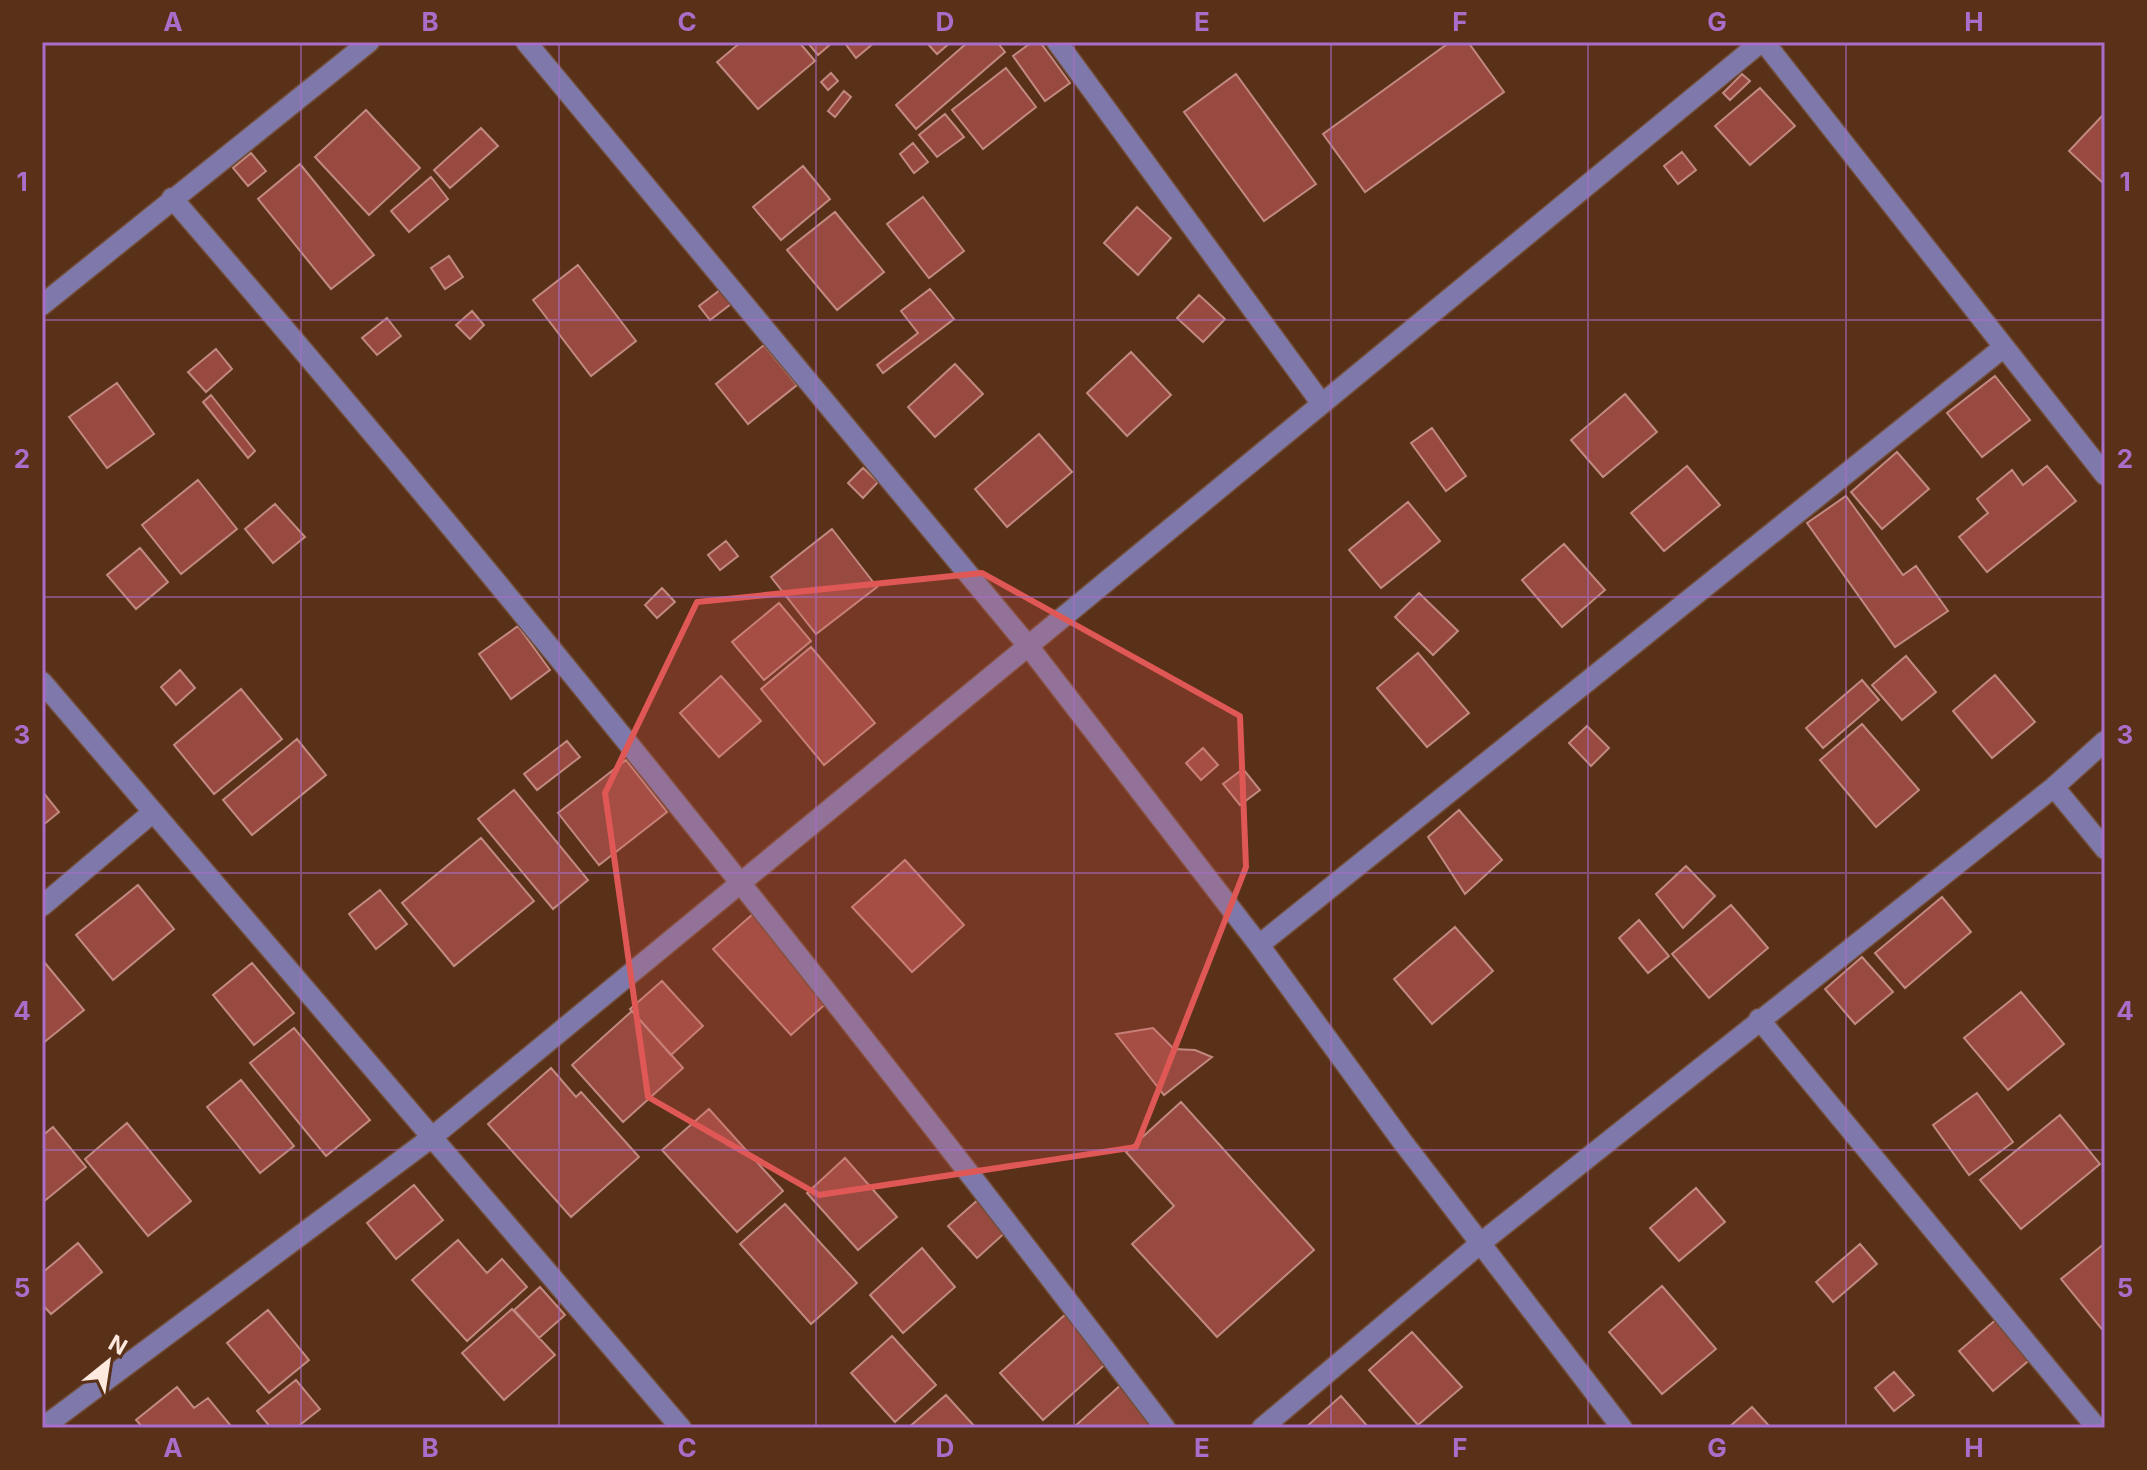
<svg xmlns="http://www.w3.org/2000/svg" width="2147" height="1470" viewBox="0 0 2147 1470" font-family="Inter,sans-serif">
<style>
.building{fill:#984a40;stroke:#c18980;stroke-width:2}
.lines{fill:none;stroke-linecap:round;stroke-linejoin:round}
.minor-casing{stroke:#734e38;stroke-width:23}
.minor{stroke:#7f79ab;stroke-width:20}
.marked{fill:#e05856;fill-opacity:0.2;stroke:#e05856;stroke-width:6;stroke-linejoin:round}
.grid{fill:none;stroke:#a96eca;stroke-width:2;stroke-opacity:0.55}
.neatline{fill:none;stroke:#a96eca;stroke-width:3}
.grid-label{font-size:26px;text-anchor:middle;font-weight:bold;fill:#a96eca}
</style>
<rect width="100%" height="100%" fill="#593018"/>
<path class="building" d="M741,42H799L815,61L758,109L717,62Z
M807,42H833L818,55Z
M844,42H875L856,58Z
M926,42H951L937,54Z
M968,42H997L1005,52L916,129L896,105Z
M1032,42H1040L1070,83L1045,101L1013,56Z
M1450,42H1468L1504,92L1365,192L1323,134Z
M1006,68L1036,107L983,149L952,110Z
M831,73L838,81L828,90L821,82Z
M1236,74L1316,184L1264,221L1184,112Z
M1742,74L1750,81L1730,100L1723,93Z
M1760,88L1795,126L1750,165L1715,126Z
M844,91L851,97L835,117L828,111Z
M366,110L420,168L369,215L315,157Z
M945,114L964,137L937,157L919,135Z
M2103,115L2105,117V185L2069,151Z
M481,128L498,146L450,188L434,170Z
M913,143L928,162L914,173L900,154Z
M1682,152L1696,170L1678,184L1664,166Z
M251,153L266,171L248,186L233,168Z
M300,164L374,255L331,289L258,199Z
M803,166L830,199L781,240L753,207Z
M431,177L448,199L409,232L391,211Z
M923,197L964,251L929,278L887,224Z
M1137,207L1171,238L1138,275L1104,243Z
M835,212L884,272L837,310L787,250Z
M449,256L463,277L445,289L431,268Z
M578,265L636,341L591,376L533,300Z
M930,289L954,319L883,373L877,365L918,333L901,311Z
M720,290L731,304L710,320L699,306Z
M1199,295L1225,319L1203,342L1177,318Z
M472,311L484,325L470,339L456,325Z
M387,318L401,336L377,355L362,338Z
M764,345L797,385L748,424L716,384Z
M216,349L232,369L206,392L188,372Z
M1131,352L1171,395L1127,436L1087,393Z
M955,364L983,394L935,437L908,407Z
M1995,376L2030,420L1982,457L1947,413Z
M117,383L154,434L107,468L69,417Z
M1625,394L1657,432L1603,477L1571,440Z
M211,395L255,451L248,458L203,402Z
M1432,428L1466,476L1446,491L1411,443Z
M1039,434L1072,472L1007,527L975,489Z
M1897,452L1929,489L1882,529L1851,492Z
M1687,466L1720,505L1664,551L1631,513Z
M2047,466L2076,501L1987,572L1959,537L1988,513L1977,499L2012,470L2023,485Z
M863,468L878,482L863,498L848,483Z
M198,480L237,529L181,574L142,525Z
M1846,496L1903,575L1916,566L1948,611L1895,647L1807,523Z
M1408,502L1440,541L1381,588L1349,550Z
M275,504L305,537L273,563L245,529Z
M832,529L877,587L816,634L771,577Z
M726,541L738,556L720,570L708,555Z
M1564,544L1605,590L1562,627L1522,580Z
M140,548L168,582L136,609L107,575Z
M662,588L675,602L657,618L645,605Z
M1419,593L1458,631L1433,655L1395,617Z
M779,603L811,641L764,680L732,642Z
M518,626L550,670L511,699L479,654Z
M811,647L875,723L824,765L761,689Z
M1418,653L1469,713L1427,747L1377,688Z
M1906,656L1936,692L1902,720L1872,685Z
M180,670L195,688L176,705L161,687Z
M1995,675L2035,722L1992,758L1953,711Z
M721,676L761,721L719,757L680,713Z
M1862,680L1879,700L1823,748L1806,728Z
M241,689L282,739L214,794L174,745Z
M1862,724L1919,790L1876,827L1820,760Z
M1587,726L1609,748L1591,766L1569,743Z
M297,739L326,775L252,835L223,800Z
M567,741L580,757L537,790L524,774Z
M1203,748L1218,765L1201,780L1186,763Z
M626,760L667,812L599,865L558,813Z
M1243,769L1260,790L1240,805L1223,784Z
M514,790L588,880L553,909L478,819Z
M42,791L59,812L42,826Z
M1459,810L1502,860L1465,894L1428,837Z
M481,838L534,901L454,966L402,903Z
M905,860L964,925L912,972L852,907Z
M1686,866L1715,896L1683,928L1656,894Z
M138,885L174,929L113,980L76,935Z
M380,890L407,924L376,949L349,914Z
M1942,897L1971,932L1905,988L1875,953Z
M1731,905L1768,948L1709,998L1672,954Z
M753,914L831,999L791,1035L713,949Z
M1639,920L1669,956L1648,973L1619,938Z
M1455,927L1493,971L1432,1024L1394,979Z
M1862,957L1893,992L1855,1024L1825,989Z
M45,963L84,1010L42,1044V966Z
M252,963L294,1013L254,1045L213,995Z
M662,981L703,1026L671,1055L630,1009Z
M2021,992L2064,1044L2008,1090L1964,1038Z
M632,1011L683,1068L623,1122L572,1065Z
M294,1028L370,1120L326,1156L250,1063Z
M1153,1028L1174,1049L1195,1050L1212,1057L1164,1095L1116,1034Z
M551,1068L576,1097L581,1092L639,1157L571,1217L488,1124Z
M241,1080L294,1146L260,1173L207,1107Z
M1977,1093L2013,1142L1969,1175L1933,1125Z
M1181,1102L1314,1250L1217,1337L1132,1244L1174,1206L1126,1152Z
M709,1109L783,1191L737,1232L662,1150Z
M2060,1115L2100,1164L2021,1229L1980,1180Z
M127,1123L191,1201L148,1236L85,1159Z
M53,1127L86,1167L42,1203V1136Z
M845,1158L897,1217L858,1250L807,1193Z
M414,1185L443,1220L396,1259L367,1223Z
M1696,1188L1725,1222L1679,1261L1650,1228Z
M979,1199L1008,1230L977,1258L948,1226Z
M785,1204L857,1283L811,1324L740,1244Z
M458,1240L487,1273L502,1259L527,1287L467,1341L412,1280Z
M78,1243L102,1272L51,1314L42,1304V1273Z
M2105,1243V1333L2061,1279Z
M1860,1244L1877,1264L1833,1302L1816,1282Z
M922,1248L955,1287L903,1333L870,1295Z
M1662,1286L1716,1349L1662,1394L1609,1332Z
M540,1287L565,1315L539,1338L514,1310Z
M512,1309L555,1355L504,1400L462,1353Z
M268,1310L309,1360L269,1393L227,1343Z
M1067,1313L1109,1361L1043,1420L1000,1373Z
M1998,1318L2033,1357L1993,1391L1959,1351Z
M1412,1332L1462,1387L1418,1425L1369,1370Z
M892,1336L936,1385L895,1422L851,1373Z
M1894,1372L1914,1395L1894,1411L1875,1388Z
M296,1380L320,1409L296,1428H271L257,1411Z
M1123,1383L1164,1428H1073Z
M177,1387L194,1408L208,1398L231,1426L143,1428L136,1420Z
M946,1395L976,1428H908Z
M1341,1396L1369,1428H1305Z
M1752,1407L1771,1428H1728Z"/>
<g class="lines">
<defs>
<path id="minor" d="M526,42L1029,647L1259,945L1402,1141L1622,1428
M1057,42L1322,404
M1764,42L2105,475
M172,198C517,596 846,1009 1165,1428
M42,305L369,42
M42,682L681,1428
M2054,787L2105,849
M42,906L152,813
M1259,945L2004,347
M1759,1019L2097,1428
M42,1428L431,1138L1761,42
M1262,1428L1482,1242L2054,787L2105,741"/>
</defs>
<use href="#minor" class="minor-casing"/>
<use href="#minor" class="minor"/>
</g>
<path class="marked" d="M982,573L1240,716L1246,867L1136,1147L819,1195L648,1097L605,793L697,602Z"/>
<path class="grid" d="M301,42V1428M559,42V1428M816,42V1428M1074,42V1428M1331,42V1428M1588,42V1428M1846,42V1428M42,320H2105M42,597H2105M42,873H2105M42,1150H2105"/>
<rect width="2147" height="1470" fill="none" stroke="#593018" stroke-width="88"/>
<g transform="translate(108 1362) rotate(30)" stroke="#593018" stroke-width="6" paint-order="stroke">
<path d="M0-6L14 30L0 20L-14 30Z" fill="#fee9de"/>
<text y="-12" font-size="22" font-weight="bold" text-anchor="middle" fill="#fee9de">N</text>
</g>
<rect x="44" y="44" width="2059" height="1382" class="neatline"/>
<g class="grid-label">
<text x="173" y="31">A</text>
<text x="430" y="31">B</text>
<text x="687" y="31">C</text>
<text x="945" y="31">D</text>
<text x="1202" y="31">E</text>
<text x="1460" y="31">F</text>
<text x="1717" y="31">G</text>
<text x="1974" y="31">H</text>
<text x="22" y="191">1</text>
<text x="2125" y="191">1</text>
<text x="22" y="468">2</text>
<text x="2125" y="468">2</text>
<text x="22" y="744">3</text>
<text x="2125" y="744">3</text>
<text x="22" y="1020">4</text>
<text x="2125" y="1020">4</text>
<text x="22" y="1297">5</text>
<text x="2125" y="1297">5</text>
<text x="173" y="1457">A</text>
<text x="430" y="1457">B</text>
<text x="687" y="1457">C</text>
<text x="945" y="1457">D</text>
<text x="1202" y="1457">E</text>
<text x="1460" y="1457">F</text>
<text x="1717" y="1457">G</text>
<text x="1974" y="1457">H</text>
</g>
</svg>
